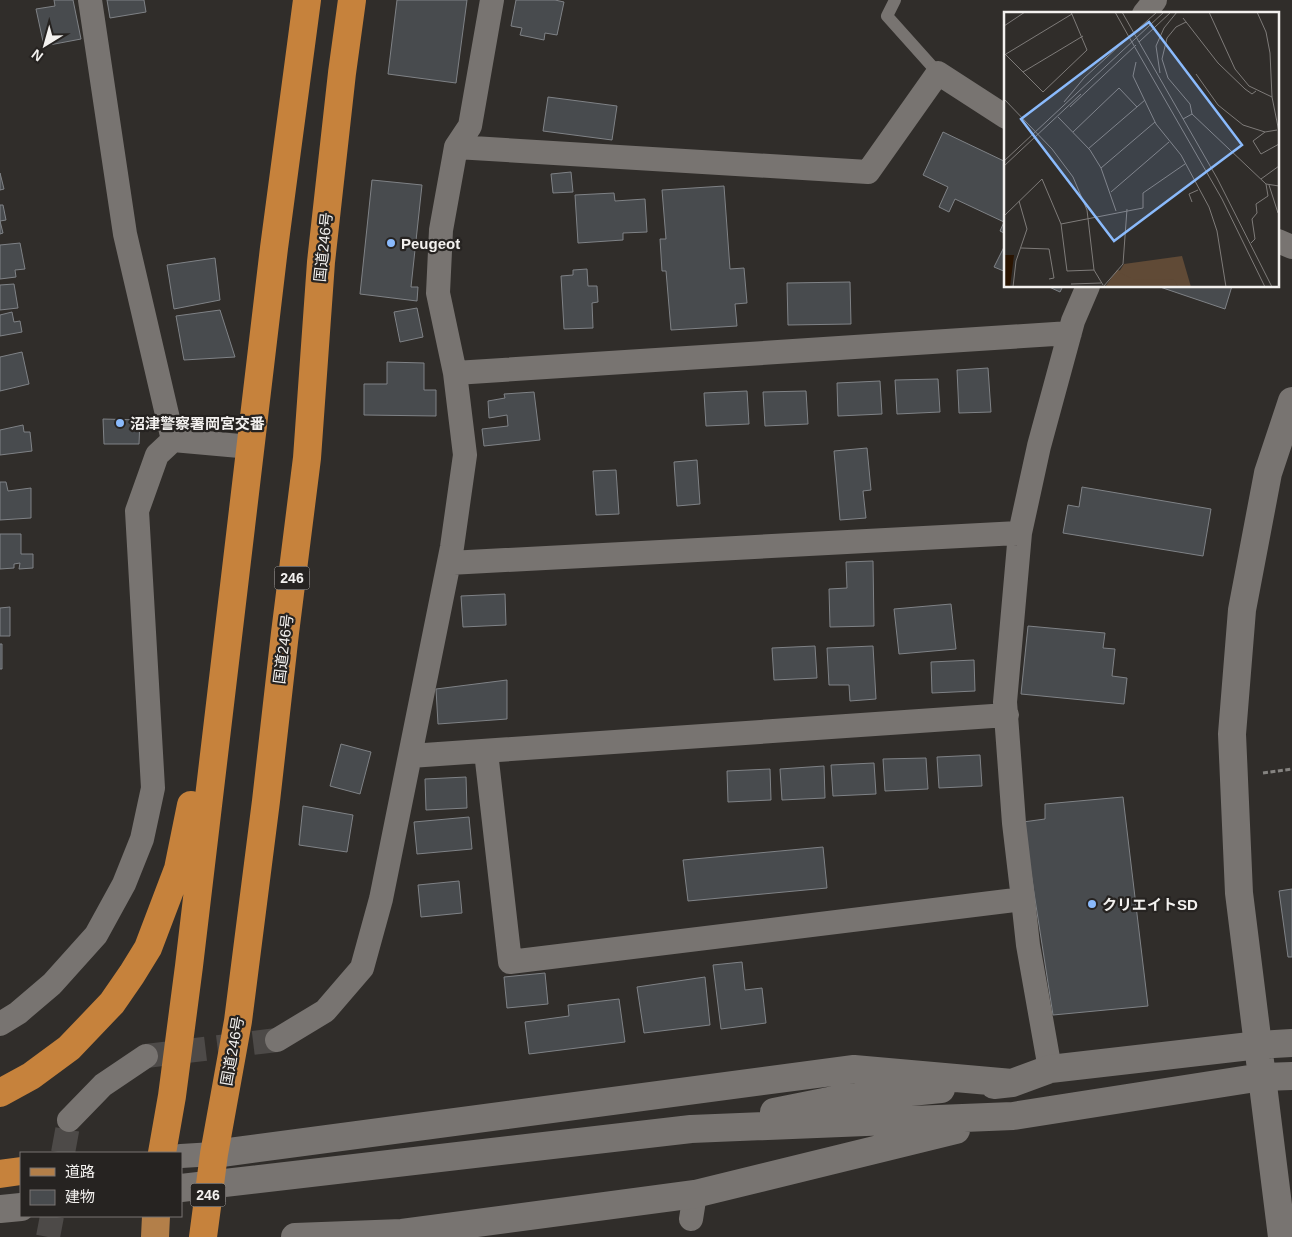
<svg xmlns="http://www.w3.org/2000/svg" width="1292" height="1237" viewBox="0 0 1292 1237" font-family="Helvetica,'Noto Sans JP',sans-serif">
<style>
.building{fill:#484b4e;stroke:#7f8286}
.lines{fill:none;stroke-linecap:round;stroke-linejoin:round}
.minor-tunnel{stroke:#4d4a48;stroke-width:24;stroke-dasharray:24 12;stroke-linecap:butt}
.path{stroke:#858380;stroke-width:3;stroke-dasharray:5 2.5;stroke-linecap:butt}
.service{stroke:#787471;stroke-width:12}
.minor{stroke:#787471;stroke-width:24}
.tertiary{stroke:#787471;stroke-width:28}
.primary{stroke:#b37f49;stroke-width:28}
.trunk{stroke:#c6823c;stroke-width:28}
.poi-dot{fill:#8abafc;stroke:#262321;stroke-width:2}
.labels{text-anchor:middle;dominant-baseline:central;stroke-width:4.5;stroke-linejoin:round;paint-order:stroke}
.shield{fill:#262321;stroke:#b6b3b1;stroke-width:1}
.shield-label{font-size:14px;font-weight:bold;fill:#f3f1ef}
.poi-label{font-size:15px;font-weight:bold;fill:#f3f1ef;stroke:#262321;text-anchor:start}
.street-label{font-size:15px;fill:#f3f1ef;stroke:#262321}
.inset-road{fill:none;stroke:#7e7b79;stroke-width:1}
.view{fill:#8abafc;fill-opacity:0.15;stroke:#8abafc;stroke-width:2.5}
.inset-edge{fill:none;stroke:#f3f1ef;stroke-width:2.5}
</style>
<rect width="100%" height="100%" fill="#302d2a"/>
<path class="building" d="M54,0H73L81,39L44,46L36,9L55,6Z
M107,0H144L146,12L110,18Z
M397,0H467L456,83L388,74Z
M516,0H555L564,2L557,35L545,33L544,40L520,35L522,28L511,26Z
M548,97L617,106L612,140L543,131Z
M943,132L1006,162V234L1000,231L1004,222L955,199L949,212L939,207L948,187L923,175Z
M571,172L573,192L553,193L551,174Z
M0,173L4,189L0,190Z
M372,180L422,185L411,287H418L417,301L360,294Z
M724,186L730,269L744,268L747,303L735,304L737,326L671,330L666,271H662L660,239H666L662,190Z
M614,193L615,201L645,199L647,232L623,233V240L578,243L575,195Z
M0,205H3L6,220L0,221L3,233L0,234Z
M20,243L25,269L15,270L16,277L0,279V245Z
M1006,243V272L994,267Z
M215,258L220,300L174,309L167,265Z
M587,269L588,286H597L598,302L592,303L593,328L564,329L561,276L573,275V270Z
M850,282L851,324L788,325L787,283Z
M14,284L18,308L0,310V285Z
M1047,286H1063L1060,292Z
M1157,286H1232L1225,309Z
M417,308L423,337L400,342L394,312Z
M220,310L235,357L184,360L176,316Z
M12,312L14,322L20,321L22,332L0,336V315Z
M22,352L29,384L0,391V357Z
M387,362L424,363V390H436V416L364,415V384H387Z
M988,368L991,412L959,413L957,370Z
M938,379L940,412L897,414L895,380Z
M880,381L882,414L838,416L837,383Z
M747,391L749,424L706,426L704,393Z
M806,391L808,424L765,426L763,392Z
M534,392L540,440L484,446L482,429L508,426L507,415L489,418L488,401L505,398L504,394Z
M103,419L140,420L139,444H104Z
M23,425L24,432H30L32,451L0,455V430Z
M867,448L871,490L863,491L866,518L840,520L834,451Z
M697,460L700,504L677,506L674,462Z
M616,470L619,514L596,515L593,471Z
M0,482H6L8,491L31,488V518L0,520Z
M1082,487L1211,509L1203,556L1063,533L1068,505L1079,507Z
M0,534H21V554H33V568L19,569L20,563L14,564V568L0,569Z
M873,561L874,626L830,627L829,589L847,588L846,562Z
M505,594L506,625L463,627L461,596Z
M951,604L956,649L899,654L894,609Z
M10,607V636H0V608Z
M1028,626L1105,633L1103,648L1115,649L1112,676L1127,678L1124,704L1021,694Z
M0,644H2V669H0Z
M815,646L817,678L774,680L772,648Z
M873,646L876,699L850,701L849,685H829L827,648Z
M974,660L975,691L932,693L931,662Z
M507,680V719L438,724L436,689Z
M341,744L371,752L360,794L330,786Z
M980,755L982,786L939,788L937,757Z
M926,758L928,789L885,791L883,759Z
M874,763L876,794L833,796L831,765Z
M824,766L825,798L782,800L780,769Z
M770,769L771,800L728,802L727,771Z
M466,777L467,808L426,810L425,779Z
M1123,797L1148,1006L1053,1015L1023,822L1045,819V804Z
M303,806L353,815L347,852L299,845Z
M469,817L472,849L417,854L414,822Z
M823,847L827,888L688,901L683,860Z
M459,881L462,913L421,917L418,885Z
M1292,889V957H1288L1279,891Z
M742,962L745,990L762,988L766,1023L721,1029L713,965Z
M545,973L548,1004L507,1008L504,977Z
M705,977L710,1025L644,1033L637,987Z
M619,999L625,1042L529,1054L525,1022L569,1016L568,1005Z"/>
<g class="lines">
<path class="minor-tunnel" d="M146,1056L277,1040
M63,1153L69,1120
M48,1237L52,1216"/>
<path class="path" d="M1263,773L1292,769"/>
<path class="service" d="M895,0L887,16L938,73"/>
<path class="minor" d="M90,0L125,234L173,440
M1144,14L1155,0
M456,147L868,172L938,73L1006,117
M1278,241L1292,247
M455,373L1070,333
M449,563L1020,533
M486,752L510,962L1023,899
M410,756L1007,715
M0,1024L18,1013L52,984L96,935L124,884L142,839L153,788L137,511L157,455L173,440L251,447
M277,1040L325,1011L362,968L381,899L452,547L465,455L455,373L438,293L441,230L456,147L470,126L492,0
M1050,1069L1028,945L1023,899L1014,823L1005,702L1020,533L1039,446L1073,321L1088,286
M69,1120L103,1085L146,1056
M181,1156L214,1154
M691,1219L695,1194"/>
<path class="tertiary" d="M994,1085L1012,1083L1050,1069L1259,1045L1292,1043
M774,1112L839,1099L941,1089
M214,1154L854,1069L1012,1083
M181,1188L691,1129L1013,1116L1262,1077L1292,1076
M0,1209L21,1207
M295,1237L402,1233L695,1194L956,1130
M1282,1237L1239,893L1232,734L1242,610L1268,473L1292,401"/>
<path class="primary" d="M155,1237L156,1216"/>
<path class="trunk" d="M0,1093L31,1076L69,1048L112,1003L132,974L148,948L178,869L191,805
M162,1153L172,1096L189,966L274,248L307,0
M0,1174L21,1171
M203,1237L214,1154L238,1021L266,801L285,633L307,458L321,262L342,73L352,0"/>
</g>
<g class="poi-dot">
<circle cx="391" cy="243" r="5"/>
<circle cx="120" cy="423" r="5"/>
<circle cx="1092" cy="904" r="5"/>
</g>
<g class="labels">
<g class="shield">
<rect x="274.5" y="566.5" width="35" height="23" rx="4"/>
<rect x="190.5" y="1183.5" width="35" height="23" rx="4"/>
</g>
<g class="shield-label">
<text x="292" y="578">246</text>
<text x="208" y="1195">246</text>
</g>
<g class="poi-label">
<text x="401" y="243">Peugeot</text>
<text x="130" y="423">沼津警察署岡宮交番</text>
<text x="1102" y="904">クリエイトSD</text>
</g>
<g class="street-label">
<text transform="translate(323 247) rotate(-84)">国道246号</text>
<text transform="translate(283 649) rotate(-83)">国道246号</text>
<text transform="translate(232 1051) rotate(-80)">国道246号</text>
</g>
</g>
<g transform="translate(1004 12)">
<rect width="275" height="275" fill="#302d2a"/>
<path d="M113,258L171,268L174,275H101Z" fill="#604a36"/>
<path d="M178,244L187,275H174L170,268L128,267L115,260L120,252Z" fill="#604a36"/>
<path d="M0,243H10L6,275H0Z" fill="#2a1401"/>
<path class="inset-road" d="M111,0L125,25M118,0L135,30M153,0L125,25L218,187L261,275M167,0L135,30L213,166L268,275M205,0L231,57L245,74L268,85M253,0L262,20L266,41L268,85L275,120M179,6L214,51L241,77L248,82L252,79M0,14L21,0M0,41L39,80L83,38L67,0M2,42L68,2M132,50L129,64L152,112L177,143L205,195L213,219L222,275M19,60L79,24M156,61L152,34L160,16L173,0M192,62L214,93L239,113L261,120L273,118M0,87L48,137L69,165L83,198L90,258L99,273M60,90L80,66L125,25M66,95L132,33M188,102L262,172L275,174M54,105L86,138L97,156L112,199M179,107L188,102L186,92L164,66L158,47L163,26L172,15L182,10M69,120L115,76L133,95M261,120L249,129L257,142L275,132M84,137L141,88M0,149L160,0M0,154L77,82M97,156L151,110M257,167L275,154M265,173L274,201M107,180L165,130M188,190L185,182L194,178M0,204L38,167L57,212M247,231L251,227L248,207L253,201L252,192L264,184L262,172M17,236L45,237L50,266L45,267M90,258L63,259L57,212L139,196V181L181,152M67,272L97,271M9,275L12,249L23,217L15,189M99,275L119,252L123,197"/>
<path class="view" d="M145,10L238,133L110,229L17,107Z"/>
<rect width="275" height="275" class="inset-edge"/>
</g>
<rect x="20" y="1152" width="162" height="65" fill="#262321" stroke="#787573"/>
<rect x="30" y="1168" width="25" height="8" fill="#b37f49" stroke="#787573"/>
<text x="65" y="1177" font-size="15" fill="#f3f1ef">道路</text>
<rect x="30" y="1190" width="25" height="15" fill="#484b4e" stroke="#787573"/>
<text x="65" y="1202" font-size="15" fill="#f3f1ef">建物</text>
<g transform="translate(45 45) rotate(217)" stroke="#262321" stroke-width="4" paint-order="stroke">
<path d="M0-4L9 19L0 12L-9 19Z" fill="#f3f1ef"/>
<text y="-8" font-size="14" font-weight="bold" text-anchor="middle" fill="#f3f1ef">N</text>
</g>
</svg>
